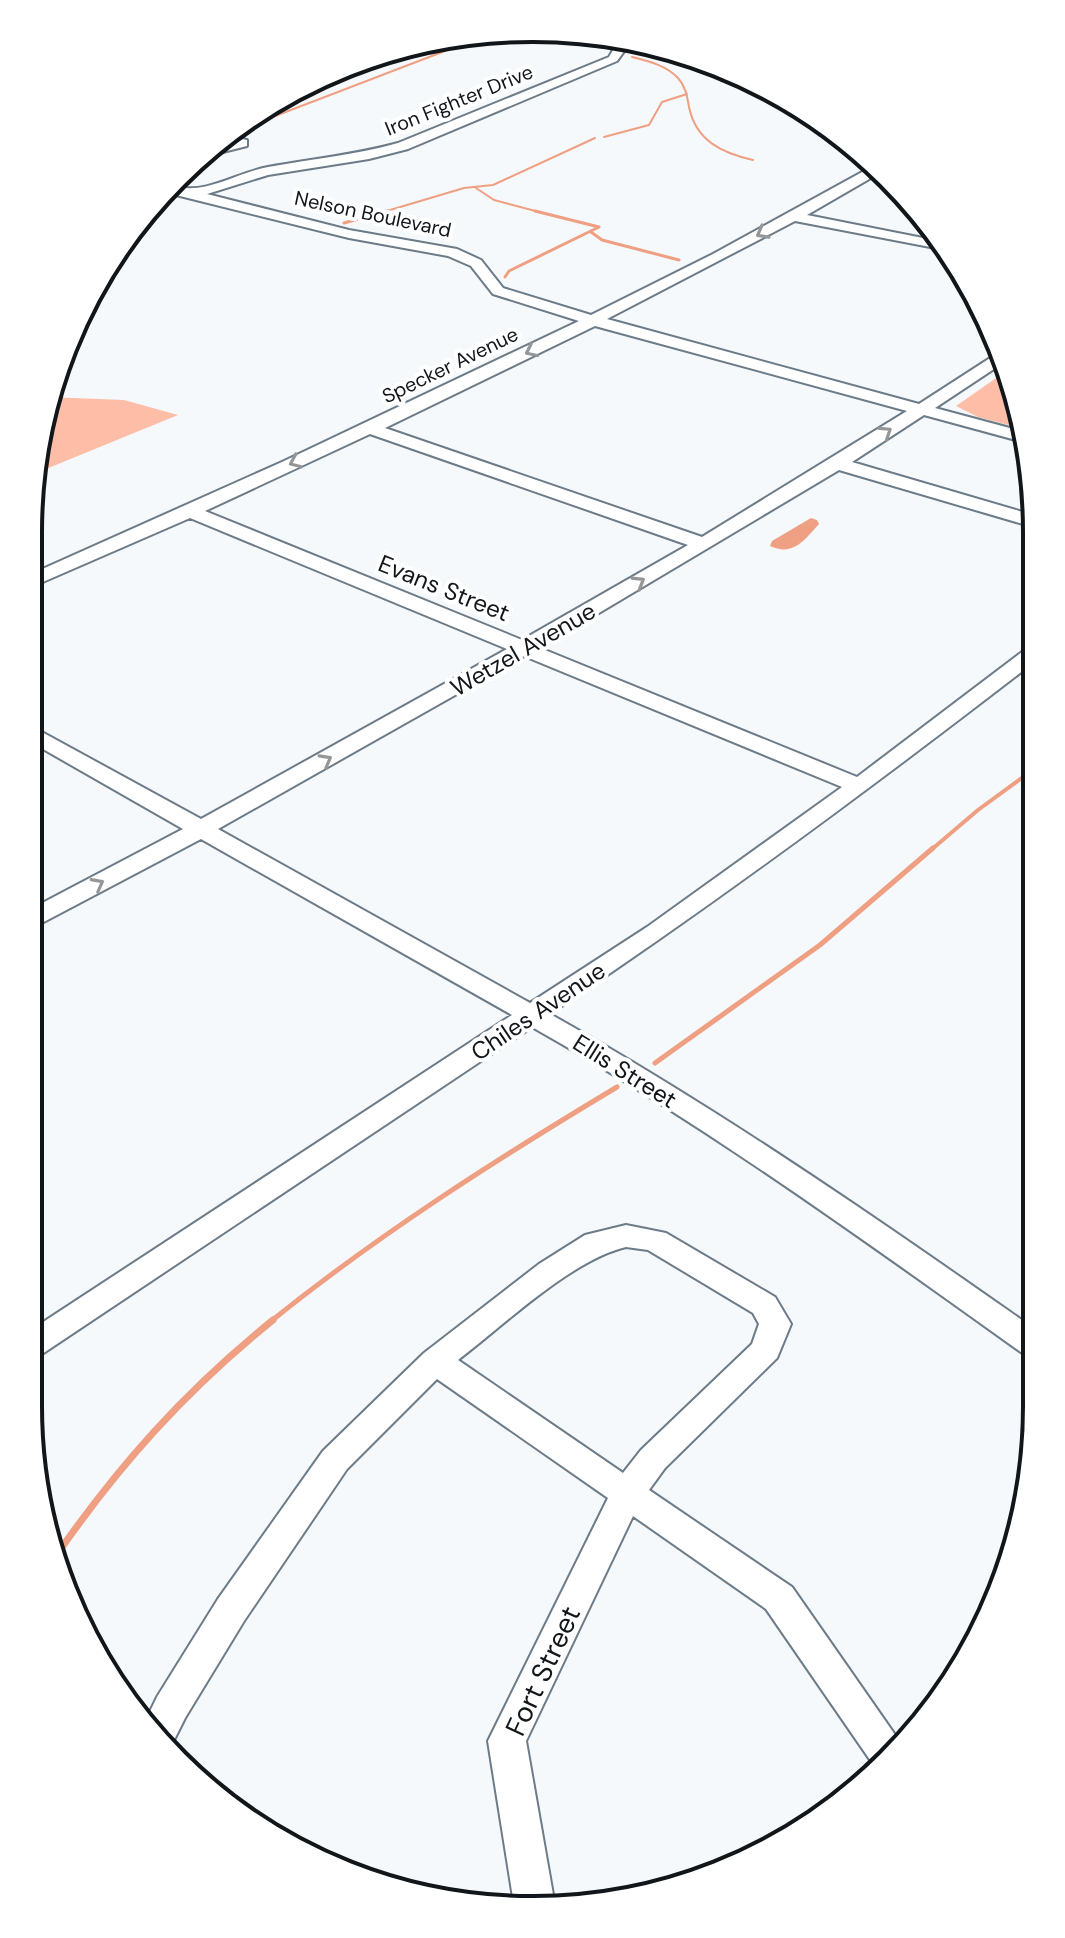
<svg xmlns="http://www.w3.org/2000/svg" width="1065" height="1938" viewBox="0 0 1065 1938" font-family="'DM Sans',sans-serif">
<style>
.green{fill:#fdbda7}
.water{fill:#ef9f82}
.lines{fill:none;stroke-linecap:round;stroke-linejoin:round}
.stream-far4{stroke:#ef9f82;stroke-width:2}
.stream-far3{stroke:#ef9f82;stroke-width:3}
.stream-far2{stroke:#ef9f82;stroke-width:4}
.stream-far1{stroke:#ef9f82;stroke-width:5}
.stream{stroke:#ef9f82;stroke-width:7}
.minor-casing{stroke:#6c7b88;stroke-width:4}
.minor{fill:#fff;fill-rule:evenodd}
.oneway{stroke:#949698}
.labels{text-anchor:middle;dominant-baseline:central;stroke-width:8;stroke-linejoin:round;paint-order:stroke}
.far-street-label{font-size:20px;fill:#11161b;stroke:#fff}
.street-label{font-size:24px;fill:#11161b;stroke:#fff}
.near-street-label{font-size:28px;fill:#11161b;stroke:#fff}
.rim{fill:none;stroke:#11161b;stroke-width:4}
</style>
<rect width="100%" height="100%" fill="#f6f9fc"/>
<path class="green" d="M1009,369L1024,429L978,417L956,406Z
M47,397L124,400L178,415L46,469H34Z"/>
<path class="water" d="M811,518L817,520L819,524C805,539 794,557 770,546L772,541Z"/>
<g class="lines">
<path class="stream-far4" d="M554,35L602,48
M632,57C648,61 666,65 678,78C686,87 687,96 689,107C696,141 722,153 753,160
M236,131L471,41
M604,137L649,125L662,102L687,94
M476,188L494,200L543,213
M380,213L464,188L493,185L595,138"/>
<path class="stream-far3" d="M344,223L387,211
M591,232L602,240L679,260
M505,277L509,271L599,227L535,211"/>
<path class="stream-far2" d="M931,850L978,810L1034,769"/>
<path class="stream-far1" d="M655,1063L820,945L933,848
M270,1322C379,1234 497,1159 617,1087"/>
<path class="stream" d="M53,1560C118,1466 184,1392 273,1320"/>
<defs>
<path id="minor" d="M599,33L613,37L625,50L617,61L408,149L369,159L268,175L207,194L349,230L457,249L481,260L503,288L591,315L713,254L875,165L883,171L807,215L943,242L951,251L795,221L607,319L919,404L1001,351L1006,361L935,408L1025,432L1027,443L924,415L852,462L1033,515V527L839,470L540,648L857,777L1026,649L1033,647V663C875,785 716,903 550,1014C719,1109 878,1219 1036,1330V1359L1025,1355C864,1240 704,1124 532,1027L39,1356L28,1360V1332L512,1015L201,839L38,925L29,927V910L183,829L29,741V725L201,819L507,649L190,518L29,588V575L282,462L579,321L493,294L471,266L448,256L349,238L172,194L178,187C207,194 239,172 268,167C312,159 355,155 398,143L609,57L613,50ZM595,326L907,411L702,537L385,428ZM370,434L688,545L522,640L205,511ZM524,656L842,787L647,927L530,1003L218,829Z
M242,139L247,140V146L203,157L212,148Z
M626,1225L666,1233L775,1297L791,1324L777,1358L665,1468L649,1490L792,1587L900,1742L877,1770L766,1609L633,1516L526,1741L555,1906L514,1904L488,1741L608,1498L437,1379L347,1469L244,1621L185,1718L170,1748L144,1724L157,1697L218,1599L323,1451L424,1353L539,1264L585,1235ZM626,1247L648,1250L753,1313L759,1324L752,1344L641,1450L623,1473L458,1360C504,1325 571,1260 626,1247Z"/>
</defs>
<use href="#minor" class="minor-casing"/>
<use href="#minor" class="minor"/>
</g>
<defs><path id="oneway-chevron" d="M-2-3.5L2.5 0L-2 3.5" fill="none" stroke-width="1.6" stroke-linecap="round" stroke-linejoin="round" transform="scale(2)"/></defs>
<g class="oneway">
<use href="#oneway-chevron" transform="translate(762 233) rotate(151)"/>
<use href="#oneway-chevron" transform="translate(531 351) rotate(154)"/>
<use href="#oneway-chevron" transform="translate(886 432) rotate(-33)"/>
<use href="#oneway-chevron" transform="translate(295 462) rotate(156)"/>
<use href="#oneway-chevron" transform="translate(639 582) rotate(-31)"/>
<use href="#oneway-chevron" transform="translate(326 760) rotate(-29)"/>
<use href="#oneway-chevron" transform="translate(98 884) rotate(-28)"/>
</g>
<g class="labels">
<g class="far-street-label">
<text transform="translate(459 100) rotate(-22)">Iron Fighter Drive</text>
<text transform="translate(373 214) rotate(12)">Nelson Boulevard</text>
<text transform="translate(450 365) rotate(-26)">Specker Avenue</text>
</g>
<g class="street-label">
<text transform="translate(444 588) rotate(22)">Evans Street</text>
<text transform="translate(523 649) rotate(-30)">Wetzel Avenue</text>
<text transform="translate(538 1011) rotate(-34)">Chiles Avenue</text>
<text transform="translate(625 1071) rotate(32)">Ellis Street</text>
</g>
<g class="near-street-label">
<text transform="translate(543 1671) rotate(-65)">Fort Street</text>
</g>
</g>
<path d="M0 0H1065V1938H0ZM532 42H533A490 490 0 0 1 1023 532V1406A490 490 0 0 1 533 1896H532A490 490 0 0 1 42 1406V532A490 490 0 0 1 532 42Z" fill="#fff" fill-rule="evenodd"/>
<path class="rim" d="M532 42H533A490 490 0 0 1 1023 532V1406A490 490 0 0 1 533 1896H532A490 490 0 0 1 42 1406V532A490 490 0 0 1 532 42Z"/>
</svg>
